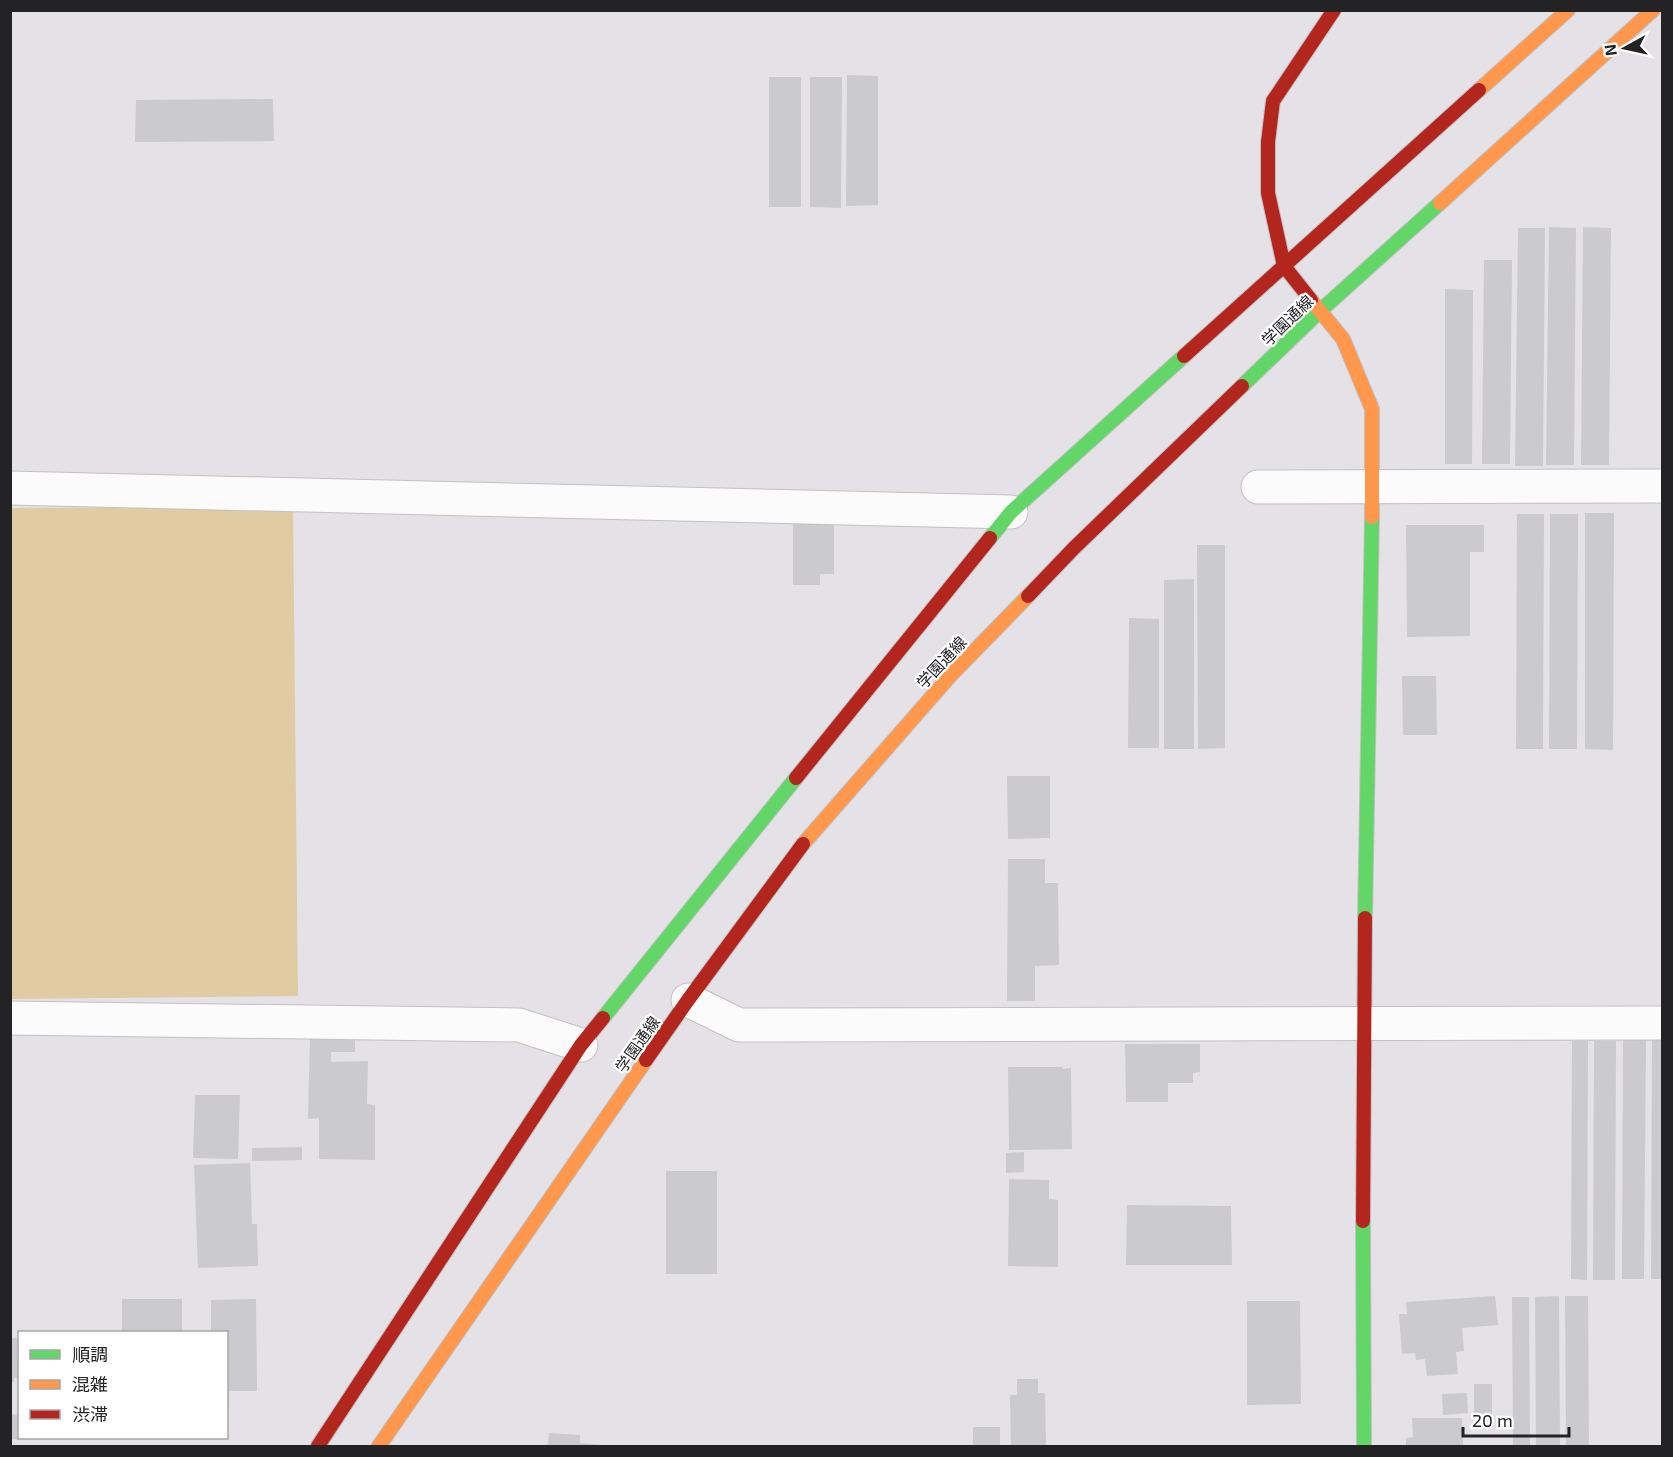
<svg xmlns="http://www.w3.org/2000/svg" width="1673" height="1457" viewBox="0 0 1673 1457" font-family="'Exo 2','Noto Sans JP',sans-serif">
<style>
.green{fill:#e1cba3}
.building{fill:#cbcacd}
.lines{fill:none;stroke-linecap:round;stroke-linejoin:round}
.street-casing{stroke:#c1c0c3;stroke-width:35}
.fast-casing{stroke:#c1c0c3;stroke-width:16}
.slow-casing{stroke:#c1c0c3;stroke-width:16}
.jam-casing{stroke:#c1c0c3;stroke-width:16}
.street{stroke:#fbfbfb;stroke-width:33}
.fast{stroke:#63d668;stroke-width:14}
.slow{stroke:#ff974d;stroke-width:14}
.jam{stroke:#b3261e;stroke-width:14}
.labels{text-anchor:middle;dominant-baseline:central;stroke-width:4.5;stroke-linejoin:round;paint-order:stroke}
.street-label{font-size:16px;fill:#232225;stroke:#fff}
</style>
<rect width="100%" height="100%" fill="#e4e2e7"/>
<path class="green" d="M293,507L298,996L11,999L10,508Z"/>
<path class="building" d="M847,75L878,76V205L846,206Z
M769,77H801V207H769Z
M810,77H842L841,208L810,207Z
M273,99L274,141L135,142L136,100Z
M1549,227L1576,228L1574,465H1546Z
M1583,227L1611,228L1609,465H1581Z
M1518,228H1545L1543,466H1515Z
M1484,260H1512L1510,464H1482Z
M1445,289L1473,290L1472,464H1445Z
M1585,513H1614L1613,750L1585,749Z
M1517,514H1544L1543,749H1516Z
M1550,514H1578L1577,749H1549Z
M793,521L834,522V574H820V585H793Z
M1406,525H1484V552H1470V636L1407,637Z
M1197,545H1225V748L1198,749Z
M1194,579V749H1164V580Z
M1129,618L1159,619V748H1128Z
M1402,676H1436L1437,735H1403Z
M1007,776H1050V838L1008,839Z
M1008,859H1045V883H1058L1059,965L1035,966V1001H1007Z
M310,1037H355V1052H331V1062L368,1061L367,1104L375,1105V1160L319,1159V1118L308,1119Z
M1623,1040H1646L1644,1279H1622Z
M1652,1040H1662V1279H1651Z
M1572,1041H1588L1587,1280L1571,1279Z
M1594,1041H1616L1615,1280H1593Z
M1125,1044H1200V1072L1193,1073V1083H1168V1102H1126Z
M1008,1067H1062L1063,1069L1071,1068L1072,1149L1009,1150Z
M195,1095H240L238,1159L193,1158Z
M302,1147V1160L252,1161V1148Z
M1024,1152V1172L1006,1173V1153Z
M250,1163L252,1224H257L258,1266L198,1268L194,1165Z
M666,1171H717V1274H666Z
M1009,1179L1049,1180V1199L1058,1200V1267L1008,1266Z
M1127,1205L1231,1206L1232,1265H1126Z
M1495,1296L1498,1325L1462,1328L1464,1351L1456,1352L1458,1374L1427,1376L1425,1359L1416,1360L1415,1353L1402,1354L1399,1314H1407L1406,1302Z
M1559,1296L1560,1446H1536L1535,1297Z
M1565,1296H1588L1589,1446H1566Z
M1512,1297H1529L1530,1446H1513Z
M122,1299H182V1332H122Z
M256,1299L257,1391H229V1409H226V1332H211V1300Z
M1247,1301H1300L1301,1404L1247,1405Z
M10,1338H17V1361H20V1378H14V1382H10Z
M1017,1379H1038V1393H1045L1046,1446H1011L1010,1395H1017Z
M1474,1384H1492V1414H1474Z
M1467,1393L1468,1413L1443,1415L1442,1394Z
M10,1414L20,1415V1438H22V1440L10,1439Z
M1412,1418H1462L1463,1446H1406V1438L1413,1437Z
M973,1427H1000V1446H973Z
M549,1433L580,1435V1443L603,1445V1446H548Z"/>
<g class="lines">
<defs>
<path id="street" d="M1258,487L1662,486
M10,488L1011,512
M688,1000L739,1025L1662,1023
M10,1018L519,1025L581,1045"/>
<path id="fast" d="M1242,386L1320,311L1440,203
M990,538L1011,512L1184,356
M1365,918L1372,517
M603,1018L796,778
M1363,1221L1364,1446"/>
<path id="slow" d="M1479,90L1568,10
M1440,203L1653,10
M1311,300L1343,339L1372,409V517
M803,844L950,676L1028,596
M379,1446L646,1060"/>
<path id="jam" d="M1311,300L1284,266L1268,193V142L1273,101L1334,10
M1184,356L1479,90
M1028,596L1074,548L1242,386
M796,778L990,538
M646,1060L688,1000L803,844
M1363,1221L1365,918
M318,1446L581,1045L603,1018"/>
</defs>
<use href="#street" class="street-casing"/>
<use href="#fast" class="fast-casing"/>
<use href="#slow" class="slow-casing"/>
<use href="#jam" class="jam-casing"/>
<use href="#street" class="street"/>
<use href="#fast" class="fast"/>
<use href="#slow" class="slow"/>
<use href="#jam" class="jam"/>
</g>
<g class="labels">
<g class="street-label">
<text transform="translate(1287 320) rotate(-44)">学園通線</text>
<text transform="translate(941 662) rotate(-47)">学園通線</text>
<text transform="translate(637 1044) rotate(-55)">学園通線</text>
</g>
</g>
<rect width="1673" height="1457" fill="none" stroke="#232225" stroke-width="24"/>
<rect x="18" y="1331" width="210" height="108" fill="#ffffff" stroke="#a7a7a8" stroke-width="1.5"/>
<rect x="30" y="1350" width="30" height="9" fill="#63d668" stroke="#a7a7a8" stroke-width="1.5"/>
<text x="72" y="1361" font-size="18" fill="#232225">順調</text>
<rect x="30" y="1380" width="30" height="9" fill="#ff974d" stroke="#a7a7a8" stroke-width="1.5"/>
<text x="72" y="1391" font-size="18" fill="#232225">混雑</text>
<rect x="30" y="1410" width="30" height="9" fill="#b3261e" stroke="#a7a7a8" stroke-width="1.5"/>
<text x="72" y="1421" font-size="18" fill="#232225">渋滞</text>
<g transform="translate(1625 48) rotate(262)" stroke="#ffffff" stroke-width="4.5" paint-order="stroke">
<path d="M0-4.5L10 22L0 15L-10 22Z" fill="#232225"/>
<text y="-9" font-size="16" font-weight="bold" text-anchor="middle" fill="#232225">N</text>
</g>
<path d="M1463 1427v9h106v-9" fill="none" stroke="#232225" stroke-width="3"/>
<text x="1472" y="1427" font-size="18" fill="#232225" stroke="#ffffff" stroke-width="4.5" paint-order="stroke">20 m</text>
</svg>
